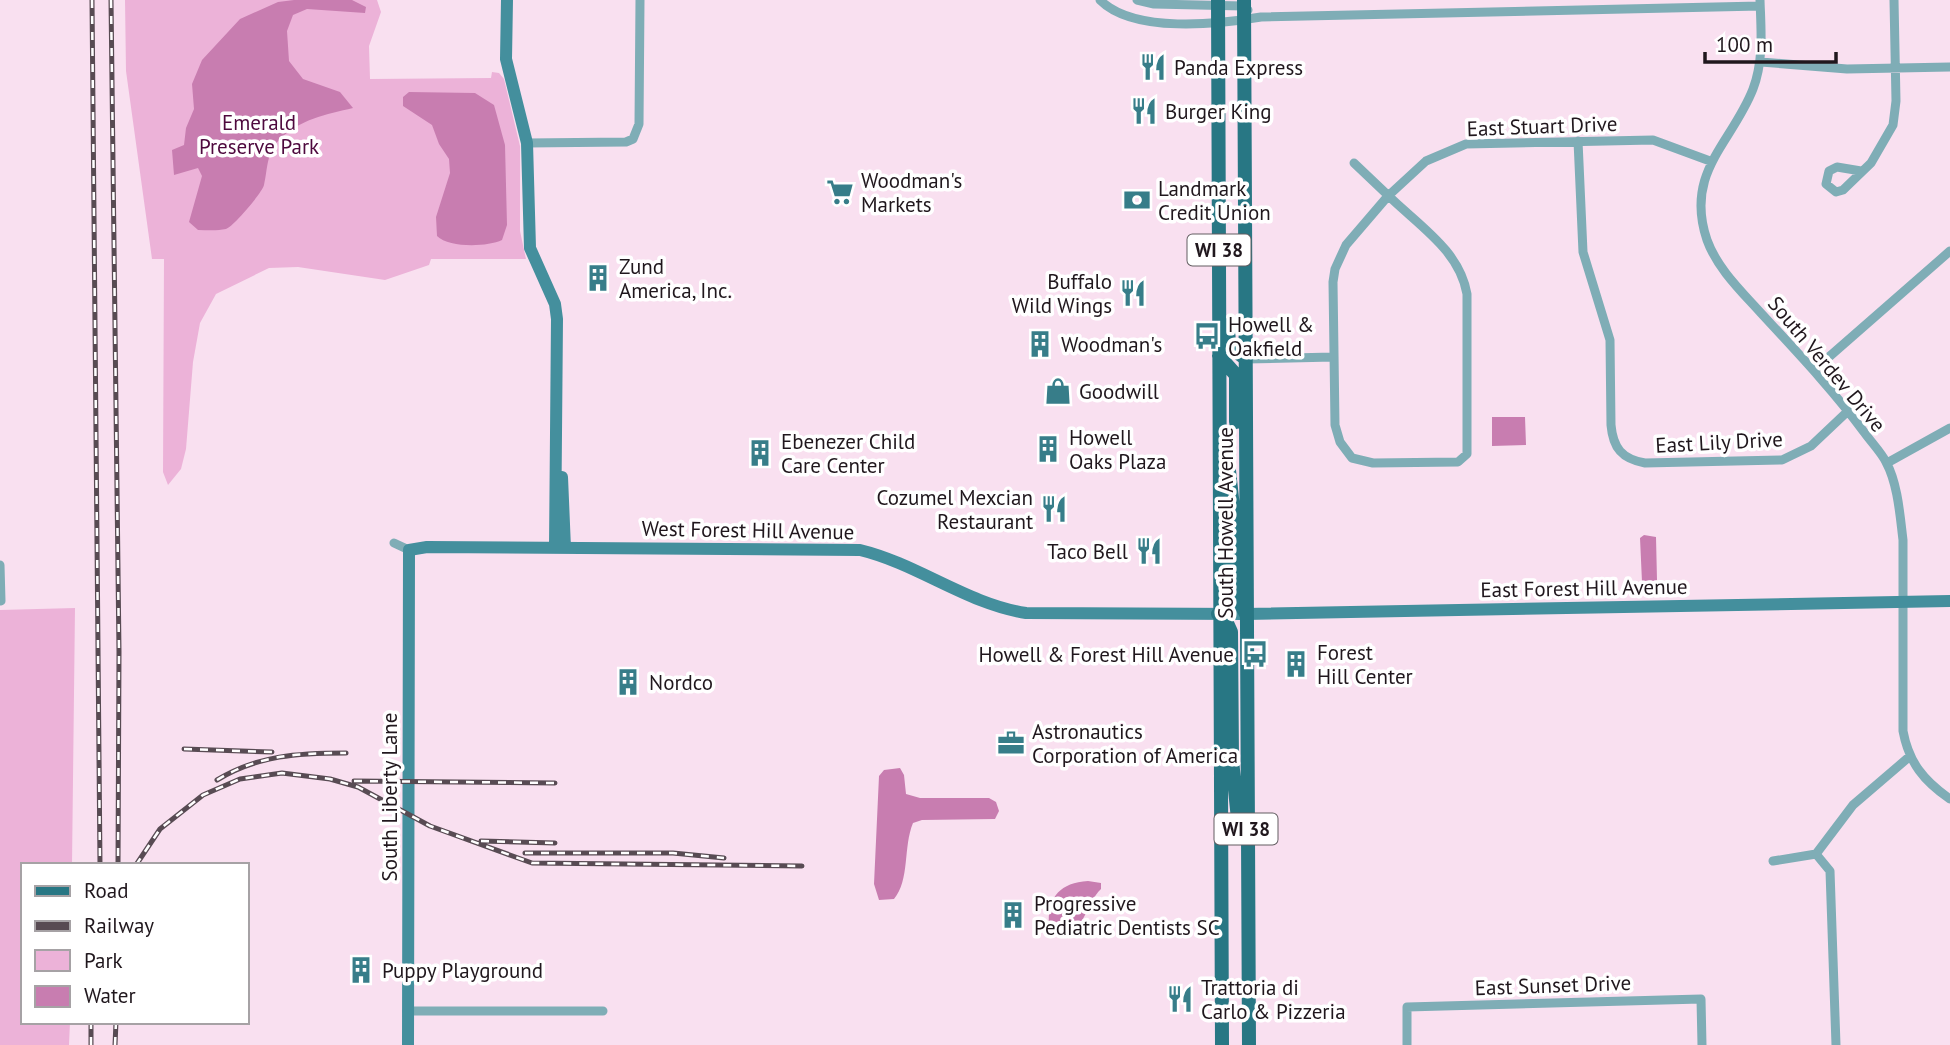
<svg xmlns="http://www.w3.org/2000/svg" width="1950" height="1045" viewBox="0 0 1950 1045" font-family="'PT Sans',sans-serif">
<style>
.green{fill:#ecb2d8}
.water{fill:#c87db0}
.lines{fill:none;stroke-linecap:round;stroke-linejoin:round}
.street{stroke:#7fadb6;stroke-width:9}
.secondary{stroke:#448f9d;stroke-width:12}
.primary{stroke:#287784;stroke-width:14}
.rail-casing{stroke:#584b53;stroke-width:5}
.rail{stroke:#fff;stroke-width:2.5;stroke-dasharray:8;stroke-linecap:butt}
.labels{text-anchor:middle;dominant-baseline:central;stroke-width:7;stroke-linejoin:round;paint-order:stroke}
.shield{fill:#fff;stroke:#635d61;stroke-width:2}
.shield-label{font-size:19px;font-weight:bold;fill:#20171d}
.poi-label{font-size:21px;fill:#20171d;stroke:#fff;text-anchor:start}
.park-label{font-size:21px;fill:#4e093e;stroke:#fff}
.street-label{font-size:21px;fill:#20171d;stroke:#fff}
</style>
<rect width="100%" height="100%" fill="#f9e0f0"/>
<path class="green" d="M125,0H377L381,12L369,46L370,79L491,78L492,72L499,73L504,79L520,146V231L526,259H431L429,265L385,280L298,267L269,268L216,294L200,323L193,362L186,449L181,469L168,485L163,472L164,259H152L126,71Z
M75,608L72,865H23V1022H70L69,1045H0V610Z"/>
<path class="water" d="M294,0H352L366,7L365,13L307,9L293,15L287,31L289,61L303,79L340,92L353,108C327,114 298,120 279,140C266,154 268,168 264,185C262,193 233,227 226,229C217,231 207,230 198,230L189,222L202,176L198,168L174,175L172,150L184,145L186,128L194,109L192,84L202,60L240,19L278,2Z
M409,92L475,93L494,105L505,145L507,225L502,240C487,247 449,248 437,236L436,217L450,173L449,159L439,144L432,125L403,106V97Z
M1492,417H1525L1526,445L1492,446Z
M1644,535L1656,537L1657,580L1654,585L1642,582L1640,538Z
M900,768L904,775L906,794L920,798H989L996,802L999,811L995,819L922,820L913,823C903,847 910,880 894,899L879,900L874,884L879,776L884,770Z
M1088,881L1101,883V889C1084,905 1081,948 1050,935C1045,903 1055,883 1088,881Z"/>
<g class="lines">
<path class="street" d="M1100,0C1134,34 1219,24 1261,17L1760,6
M1137,0L1154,4L1243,6L1248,10
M1760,0C1761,30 1764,60 1753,89C1732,143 1684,172 1707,240C1717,268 1741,291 1760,312C1796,351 1833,390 1864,432C1871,442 1881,452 1886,462C1898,484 1900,516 1903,540V731C1909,763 1924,781 1950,799
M1761,62L1847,69L1950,67
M1578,141L1583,252L1610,340L1611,425C1613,448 1622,459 1645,463L1782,460L1811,446L1848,411
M527,143L626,142L633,139L639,124L640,0
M1354,163L1394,201C1424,229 1460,253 1467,294V454L1458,462L1373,463L1352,458L1340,442L1335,425L1333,282L1335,269L1346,245L1388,196L1426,161L1466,144L1653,140L1710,161
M1861,171L1837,167L1829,171L1826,184L1836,192L1843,190L1871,163L1893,125L1896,101L1894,0
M1246,359L1333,357
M1814,370L1950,251
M1887,463L1950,428
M394,543L409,550
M0,565L1,601
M1816,854L1830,871L1836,1045
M1773,861L1816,854L1853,805L1909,757
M407,1011H603
M1407,1045V1007L1701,999L1702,1045"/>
<path class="secondary" d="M507,0L506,59L527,143L530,248L555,304L557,319L555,548
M562,477L565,548
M408,1045L409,550L427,547L860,550C918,564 967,604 1026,613L1246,614L1950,601"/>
<path class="primary" d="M1218,0L1222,1045
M1244,0L1249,1045
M1228,325L1229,346L1246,359
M1219,356L1236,375V422
M1226,443L1233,507V590L1246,614
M1218,614L1226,621L1231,632L1232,760L1239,829"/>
<defs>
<path id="rail" d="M92,0L100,865
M111,0L119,652L118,865
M184,749L272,752
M217,780C258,755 299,753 346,753
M354,781L555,783
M481,841L555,843
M525,853H673L724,858
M136,865L160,829L203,795L240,779L282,773L330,779L358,787L430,826L532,863L802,866
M91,1045V1022
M115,1045L116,1022"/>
</defs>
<use href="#rail" class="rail-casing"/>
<use href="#rail" class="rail"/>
</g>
<defs>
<symbol id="restaurant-bare" viewBox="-9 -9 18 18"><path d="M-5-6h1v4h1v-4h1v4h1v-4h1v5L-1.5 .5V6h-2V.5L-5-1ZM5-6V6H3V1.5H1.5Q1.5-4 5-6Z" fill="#377d89" stroke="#fff" stroke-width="2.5" paint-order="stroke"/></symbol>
<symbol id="supermarket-bare" viewBox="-9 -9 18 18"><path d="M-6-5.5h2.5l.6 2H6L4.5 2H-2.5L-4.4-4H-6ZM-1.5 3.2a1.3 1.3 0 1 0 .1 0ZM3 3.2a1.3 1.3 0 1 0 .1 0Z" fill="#377d89" stroke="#fff" stroke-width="2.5" paint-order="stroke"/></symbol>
<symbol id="bank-bare" viewBox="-9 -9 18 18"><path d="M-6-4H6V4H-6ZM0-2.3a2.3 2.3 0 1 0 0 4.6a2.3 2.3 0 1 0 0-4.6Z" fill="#377d89" stroke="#fff" stroke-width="2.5" paint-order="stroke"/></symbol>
<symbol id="building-bare" viewBox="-9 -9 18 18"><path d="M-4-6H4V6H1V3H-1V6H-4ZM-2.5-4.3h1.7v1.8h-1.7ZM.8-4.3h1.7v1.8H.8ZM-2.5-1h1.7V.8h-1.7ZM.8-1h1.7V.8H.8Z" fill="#377d89" stroke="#fff" stroke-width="2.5" paint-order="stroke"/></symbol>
<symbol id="bus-bare" viewBox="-9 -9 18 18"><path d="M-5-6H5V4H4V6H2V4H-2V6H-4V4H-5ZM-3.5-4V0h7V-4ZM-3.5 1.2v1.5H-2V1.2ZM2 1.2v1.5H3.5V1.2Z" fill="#377d89" stroke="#fff" stroke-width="2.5" paint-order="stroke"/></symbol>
<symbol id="shop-bare" viewBox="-9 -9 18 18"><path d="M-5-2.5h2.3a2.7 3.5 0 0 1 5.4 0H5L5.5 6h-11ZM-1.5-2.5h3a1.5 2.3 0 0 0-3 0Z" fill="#377d89" stroke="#fff" stroke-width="2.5" paint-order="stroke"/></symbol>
<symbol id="office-bare" viewBox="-9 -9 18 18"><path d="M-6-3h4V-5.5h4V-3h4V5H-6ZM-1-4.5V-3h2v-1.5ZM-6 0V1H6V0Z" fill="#377d89" stroke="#fff" stroke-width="2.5" paint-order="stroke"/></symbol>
</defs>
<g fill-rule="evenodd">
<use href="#restaurant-bare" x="1134" y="48" width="38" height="38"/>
<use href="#restaurant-bare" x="1125" y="92" width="38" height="38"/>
<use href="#supermarket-bare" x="821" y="173" width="38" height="38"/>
<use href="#bank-bare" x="1118" y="181" width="38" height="38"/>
<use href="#building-bare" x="579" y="259" width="38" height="38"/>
<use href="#restaurant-bare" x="1114" y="274" width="38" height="38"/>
<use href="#bus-bare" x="1188" y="317" width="38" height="38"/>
<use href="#building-bare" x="1021" y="325" width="38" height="38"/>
<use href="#shop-bare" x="1039" y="372" width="38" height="38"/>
<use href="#building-bare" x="1029" y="430" width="38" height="38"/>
<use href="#building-bare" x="741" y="434" width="38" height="38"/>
<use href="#restaurant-bare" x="1035" y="490" width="38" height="38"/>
<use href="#restaurant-bare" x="1130" y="532" width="38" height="38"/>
<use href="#bus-bare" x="1236" y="635" width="38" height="38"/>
<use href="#building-bare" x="1277" y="645" width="38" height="38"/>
<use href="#building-bare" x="609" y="663" width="38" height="38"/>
<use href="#office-bare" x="992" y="724" width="38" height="38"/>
<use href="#building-bare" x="994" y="896" width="38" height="38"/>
<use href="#building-bare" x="342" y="951" width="38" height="38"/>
<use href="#restaurant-bare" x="1161" y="980" width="38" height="38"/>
</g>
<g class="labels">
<g class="shield">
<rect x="1187.5" y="234.5" width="63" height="31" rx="5"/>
<rect x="1214.5" y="813.5" width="63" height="31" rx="5"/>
</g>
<g class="shield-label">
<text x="1219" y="250">WI 38</text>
<text x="1246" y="829">WI 38</text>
</g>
<g class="poi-label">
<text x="1174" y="67">Panda Express</text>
<text x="1165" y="111">Burger King</text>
<text x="861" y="180">Woodman's<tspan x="861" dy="24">Markets</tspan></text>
<text x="1158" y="188">Landmark<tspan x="1158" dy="24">Credit Union</tspan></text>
<text x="619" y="266">Zund<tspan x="619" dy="24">America, Inc.</tspan></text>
<text x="1112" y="281" text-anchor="end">Buffalo<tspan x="1112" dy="24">Wild Wings</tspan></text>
<text x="1228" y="324">Howell &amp;<tspan x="1228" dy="24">Oakfield</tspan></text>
<text x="1061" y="344">Woodman's</text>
<text x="1079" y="391">Goodwill</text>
<text x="1069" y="437">Howell<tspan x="1069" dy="24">Oaks Plaza</tspan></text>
<text x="781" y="441">Ebenezer Child<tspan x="781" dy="24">Care Center</tspan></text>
<text x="1033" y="497" text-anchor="end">Cozumel Mexcian<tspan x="1033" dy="24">Restaurant</tspan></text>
<text x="1128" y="551" text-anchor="end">Taco Bell</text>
<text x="1317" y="652">Forest<tspan x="1317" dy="24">Hill Center</tspan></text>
<text x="1234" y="654" text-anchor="end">Howell &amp; Forest Hill Avenue</text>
<text x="649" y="682">Nordco</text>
<text x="1032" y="731">Astronautics<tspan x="1032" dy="24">Corporation of America</tspan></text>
<text x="1034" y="903">Progressive<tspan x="1034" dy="24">Pediatric Dentists SC</tspan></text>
<text x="382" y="970">Puppy Playground</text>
<text x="1201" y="987">Trattoria di<tspan x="1201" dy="24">Carlo &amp; Pizzeria</tspan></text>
</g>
<g class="park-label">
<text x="259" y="122">Emerald<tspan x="259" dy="24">Preserve Park</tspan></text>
</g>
<g class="street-label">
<text transform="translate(1542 126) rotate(-2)">East Stuart Drive</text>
<text transform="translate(1827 364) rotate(50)">South Verdev Drive</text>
<text transform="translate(1719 442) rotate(-3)">East Lily Drive</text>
<text transform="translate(1225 523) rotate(-90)">South Howell Avenue</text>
<text transform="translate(748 530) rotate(1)">West Forest Hill Avenue</text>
<text transform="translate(1584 588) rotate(-1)">East Forest Hill Avenue</text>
<text transform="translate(389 797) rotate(-90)">South Liberty Lane</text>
<text transform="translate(1553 985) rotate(-2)">East Sunset Drive</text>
</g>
</g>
<rect x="21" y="863" width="228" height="161" fill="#ffffff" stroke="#a6a2a5" stroke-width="2"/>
<rect x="35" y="886" width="35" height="10" fill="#287784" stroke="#a6a2a5" stroke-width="2"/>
<text x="84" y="898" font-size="21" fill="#20171d">Road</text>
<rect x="35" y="921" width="35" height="10" fill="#584b53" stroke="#a6a2a5" stroke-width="2"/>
<text x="84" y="933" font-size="21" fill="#20171d">Railway</text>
<rect x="35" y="950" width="35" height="21" fill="#ecb2d8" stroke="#a6a2a5" stroke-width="2"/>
<text x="84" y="968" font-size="21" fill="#20171d">Park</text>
<rect x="35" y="986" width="35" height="21" fill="#c87db0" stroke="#a6a2a5" stroke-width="2"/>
<text x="84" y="1003" font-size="21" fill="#20171d">Water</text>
<path d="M1705 52v10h131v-10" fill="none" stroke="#20171d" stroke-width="3.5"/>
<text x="1716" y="52" font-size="21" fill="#20171d" stroke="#ffffff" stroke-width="5" paint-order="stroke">100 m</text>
</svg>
